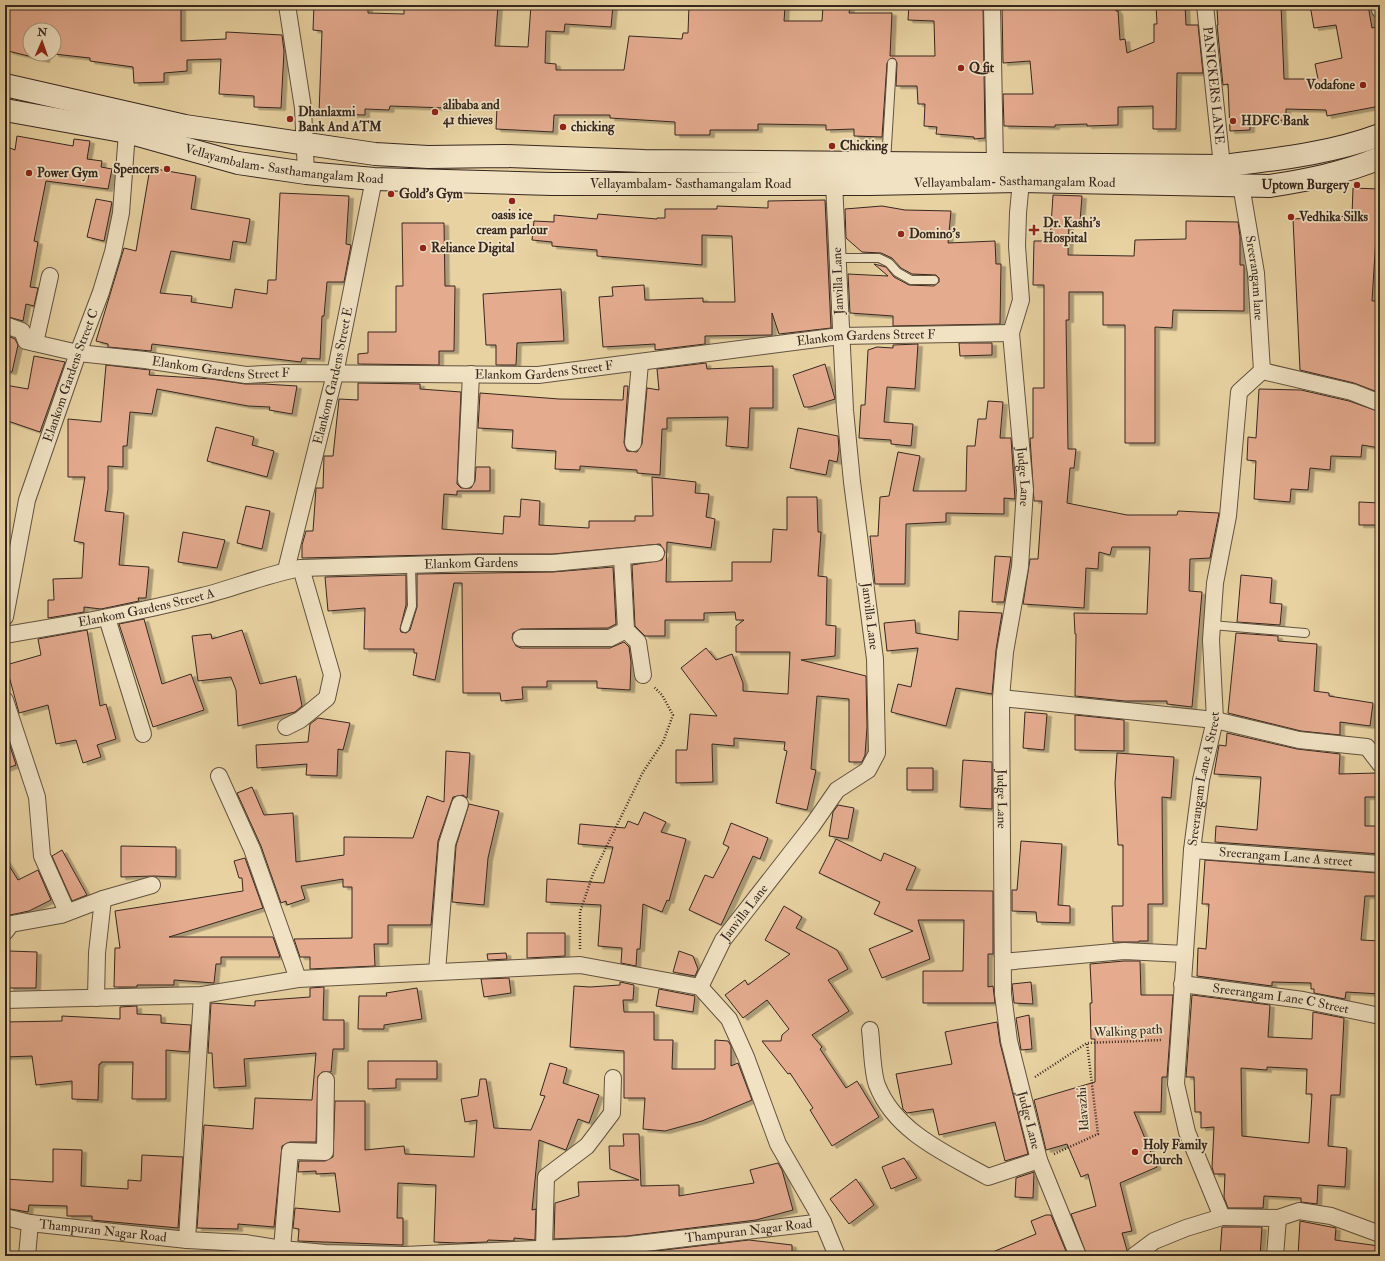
<svg xmlns="http://www.w3.org/2000/svg" width="1385" height="1261" viewBox="0 0 1385 1261" font-family="'IM FELL Double Pica',serif">
<style>
.building{fill:#e4ab8f;stroke:#36271e;fill-rule:evenodd;filter:url(#shadow)}
.lines{fill:none;stroke-linecap:round;stroke-linejoin:round}
.lane-casing{stroke:#62523f;stroke-width:10}
.street-casing{stroke:#62523f;stroke-width:18}
.secondary-casing{stroke:#36271e;stroke-width:24}
.path{stroke:#36271e;stroke-width:2.5;stroke-dasharray:1 2;stroke-linecap:butt}
.lane{stroke:#f0e2c3;stroke-width:8}
.street{stroke:#f0e2c3;stroke-width:16}
.secondary{stroke:#f0e2c3;stroke-width:22}
.poi-dot{fill:#8f2418;stroke:#f0e2c3;stroke-width:1.5}
.labels{text-anchor:middle;dominant-baseline:central;stroke-width:3.5;stroke-linejoin:round;paint-order:stroke}
.poi-label{font-size:13px;font-weight:bold;fill:#36271e;stroke:#f0e2c3;text-anchor:start}
.street-label{font-size:13px;fill:#36271e;stroke:#f0e2c3}
</style>
<defs>
<filter id="shadow"><feDropShadow dx="4.5" dy="2.5" stdDeviation="0" flood-color="#0004"/></filter>
</defs>
<rect width="100%" height="100%" fill="#e8d2a2"/>
<filter id="stains"><feTurbulence type="fractalNoise" baseFrequency=".005" numOctaves="4"/><feColorMatrix values="0 0 0 0 .2 0 0 0 0 .09 0 0 0 0 .02 0 0 0 .5 -.17"/></filter>
<radialGradient id="worn" r=".72"><stop offset=".6" stop-color="#630" stop-opacity="0"/><stop offset="1" stop-color="#630" stop-opacity=".3"/></radialGradient>
<path class="building" d="M5,5H46L62,9L63,5H113L132,7V5H181V41L226,39V32L282,35L284,51L281,108L254,107V96L219,94L221,59L187,60V71L164,73V82L134,83L133,67L90,61V58L54,54V30H30V54H46L45,60L8,51L7,45H5Z
M314,5H368V13L404,14V5H498L495,46L528,47L531,5H613L611,27L565,24L564,32L546,31L545,63L556,64V70H624L629,36L682,39L683,33H688L689,5L785,7L784,21H822L823,6L850,8L849,13H892L890,56H935L934,21L908,20L909,5H983L985,138L974,139V137L936,134L937,127L924,126L925,104H918L917,86H896L897,63L895,59L892,58L887,63L882,137L854,136V129L826,130V125L758,124V130H710V135H675V122L610,118V115H554L553,132L496,129L497,107L446,105V108L390,106L389,110L365,109V115L319,114L322,31L313,30Z
M1002,5H1116V11H1118L1120,40L1125,39L1127,53L1154,42V24H1157L1156,5H1185L1186,25H1198L1203,73H1177L1176,129H1153V106L1118,107V125L1087,126V124L1055,125V127L1004,126L1003,94H1033L1030,61L1003,63Z
M1221,5H1281L1284,79H1318L1315,64L1342,58L1336,25L1314,28L1310,5H1368L1372,28L1380,26V106L1327,116L1326,110L1286,109V120L1250,122V130L1230,131L1228,84L1223,85L1217,25H1218L1217,9H1222Z
M17,136L73,146L74,139L90,141L87,159L102,161L101,167L112,169L108,189L46,181L34,241L38,242L30,287L38,288L34,306L26,304L23,321L5,316V146L15,150Z
M150,168L196,176L191,209L250,219L246,243L233,241L230,260L171,251L160,293L192,296L191,302L232,308L235,289L267,294L268,280H276L280,193L349,196L346,244L351,245L344,282H327L324,316H322L320,359L302,358L301,362L152,344L151,351L108,347V344L96,341L124,248L136,251Z
M1353,188L1379,189L1372,301H1380V393L1354,383L1300,370L1293,219L1352,216Z
M1053,195L1082,196L1080,222L1069,221L1068,255L1134,256L1135,240L1186,239V221L1238,222L1240,236V265H1244V311L1173,310L1172,328L1155,327V443H1125V325H1103V292H1069V320H1066L1068,449H1076L1074,468H1070L1067,503L1127,515H1177L1178,511L1219,513L1210,558L1190,559L1189,591L1202,592L1192,707L1167,704V701H1125L1075,696L1076,634H1075L1074,613L1147,614L1150,547H1112L1110,555L1099,552L1098,569L1086,568L1084,608L1023,604L1030,559H1038L1042,501H1034L1030,438H1033V388H1044V285H1033L1034,241H1050Z
M96,199L112,202L104,241L87,237Z
M825,200L831,328L779,334L772,313V335L705,336V344L655,350V344L603,347L599,297L613,296L612,287L644,285L645,300H651L703,298V302H735L732,236L702,235V265L597,256V250L552,246V242L532,240L534,221L554,222V215L597,219L598,214L657,219V218H665V209H717V206L768,208V201Z
M882,206L905,210L951,211L948,243L995,241L996,264H1001L1000,324L893,326V316L850,313L848,274L888,276L874,264L886,267L894,277L909,285L934,286L939,282V278L936,275L912,274L901,268L892,258L881,253L862,252L846,238L845,209Z
M402,223H444L445,286H455L454,351H439V365L358,364V354L368,353V332H396V286H403Z
M561,289L564,341L517,343L516,365H496V345H486L483,294Z
M5,335L15,339L18,345L12,372L5,371Z
M959,343H992V355L960,356Z
M918,344L915,389L887,387L884,422L913,424L911,446L891,444V440L859,438L861,405H865L868,350L877,347L893,348V345Z
M34,356L65,362L40,432L5,420V385L28,389Z
M706,363L707,369L773,366V408H750L748,448L726,446L728,417L667,418V429H662L660,475L637,473V470L580,466V470L555,469L556,451L512,448L513,430L478,428L480,393L559,399L623,400L624,386H628L624,443L627,451L637,452L642,444L647,388L659,390L657,369Z
M825,364L835,399L810,407H804L793,375Z
M106,365L150,370L149,375L211,379L245,384H264L297,386L292,414L269,410L270,407L248,406L157,389L152,414L130,412L127,446H123V467L108,466V489L105,511L124,513L119,565L149,567L146,598H138L139,601L101,609L84,607V612L48,618V600H54L53,579L82,578L84,543L74,541L85,477H68V419L101,422Z
M358,383L420,384V389L461,392L457,484L461,488H471L475,481L476,467H490V491H457V495L444,494L442,529L503,534L504,516L520,517L521,499L540,501L539,525L589,528V521H635V516H653L652,477L696,482L695,493L709,494L706,517L715,519L711,548L667,542L666,582L732,581V562H771L773,529L787,530V497H817L818,532H821L818,576L827,577L826,625L836,626L835,656L801,660L866,676L867,727L865,755L862,762H849V699L817,696L811,769L816,770L807,810L776,803L787,751L784,750L785,742L734,738V746L712,744L713,782L676,783V750H687L690,714L717,716L681,668L706,648L716,660L732,654L743,683V691L788,694L790,652H736V626L744,620H736L735,612L704,613V620H665V636H645L635,626L632,565L662,560L665,552L660,544L553,554H476L302,558V545L306,531H313L316,488H323L324,456H333L339,399L358,400Z
M1259,389L1301,390L1349,401L1380,412V448L1362,445L1361,457L1331,456L1330,470L1310,468L1308,490L1291,489L1290,502L1254,499L1256,461L1247,460L1248,437L1256,438Z
M988,401L1003,402L1000,438H1011L1015,499L1004,498V514L946,513V522L906,524L905,584H875L870,536H878L880,497L889,496L898,452L920,456L913,491H966L967,446H975L978,419H986Z
M216,427L254,437L252,445L274,451L267,477L207,461Z
M798,428L838,436L839,450L837,462L829,460L826,475L790,468Z
M1359,502L1380,503V525H1359Z
M246,506L270,511L262,549L237,543Z
M183,532L225,540L217,568L178,562Z
M995,556L1011,557L1004,602H992Z
M613,567L616,624L608,628L521,629L513,633L512,638L516,646L521,648H610L624,642L629,647L631,662L630,690L597,688V681H547V687H522L523,699L501,701L500,693H463L462,583H454L435,680L413,675L417,653H414V649H364L365,608L328,611L325,577L406,575V605L400,629L401,632L406,633L410,630L417,607V574L553,572Z
M1241,575L1272,578L1270,603L1282,604L1280,625L1237,622Z
M959,611L1002,613L996,650L992,694L956,688L946,726L891,712L898,684L911,687L918,648L887,651L884,623L915,620L916,633L958,640Z
M144,619L162,684L191,674L204,710L153,727L119,624Z
M87,630L100,706L106,704L116,739L97,745L101,757L83,763L76,740L56,744L48,705L19,713L6,665L41,655L38,639Z
M242,630L260,684L296,676L302,706L295,712L238,726L236,690L231,677L198,681L192,636L211,634L212,639Z
M1236,633L1278,636V641L1317,644L1314,691L1329,693V696L1373,703L1370,726L1340,722V735L1301,731L1228,713Z
M1025,712L1047,714L1044,750L1023,748Z
M1075,715L1124,720V751L1075,750Z
M318,718L350,723L343,750L338,749L337,776L306,775L307,764L257,768L256,745L308,742L310,724Z
M5,730L16,765L5,769Z
M1227,733L1297,749L1340,754L1339,774L1377,773L1378,797H1365V826H1380V854L1215,842L1216,826L1257,830L1261,777L1214,774L1219,745L1226,746Z
M446,751L470,753L467,798L463,795L453,797L438,841L431,925H388V944H374L375,966L310,969V957H300L294,939L352,938V887H343V879L301,886L305,899L287,905L286,901L281,903L261,846L237,793L252,787L264,815L293,813L296,862L344,855V837L413,838L427,796L444,802Z
M1117,753L1174,757L1171,798L1162,797L1163,904H1148V941H1139V942H1113L1112,906H1123V845H1118L1115,783Z
M963,760L992,762V809L960,807Z
M907,768H933V790H907Z
M469,804L499,811L488,858L484,905L452,902L456,846Z
M838,805L854,808L848,839L829,836L833,812Z
M644,812L666,822L661,832L686,839L669,901L667,900L662,912L643,904L640,949H637L636,966L621,963L622,948L598,946L601,905L546,902L547,879L604,883L613,847L578,844L580,824L625,828L628,821L638,825Z
M731,823L768,838L760,859L753,856L721,925L689,910L705,875L713,878L729,847L723,844Z
M836,839L881,861L884,853L916,867L906,890L993,891V954H988V987L993,986L995,1003H923V971H963L964,920H918L930,959L882,978L869,949L913,931L874,914L880,902L819,873Z
M1021,841L1062,844L1058,905L1070,906V923L1037,922L1036,912L1012,911V890H1017Z
M121,846L176,847V877L154,876L121,877Z
M62,850L87,895L72,901L52,856Z
M245,858L263,908L169,937H273L280,957H221V964H216L214,983L174,980V985H137V987H114L115,948H120L115,911L243,891L242,878H239L234,861Z
M5,859L18,880L38,870L51,900L29,911L10,915L5,908Z
M1205,860L1377,873V896H1365L1361,940L1380,941V994L1346,992L1345,999L1314,993V989H1311V983L1272,982V986L1197,976L1198,948L1206,949L1209,904H1202Z
M784,906L802,917L796,928L837,950L848,969L828,980L849,1011L812,1035L822,1047L820,1049L846,1088L857,1081L879,1117L832,1146L810,1110L813,1108L790,1073L788,1074L762,1041H781L782,1035L789,1029L767,1000L743,1018L725,995L745,980L748,985L790,954L765,940Z
M527,933H565V956L527,958Z
M9,951L37,952L36,988H9Z
M679,951L693,956L698,969L695,976L673,972Z
M506,953L507,959L488,960L487,954Z
M1124,961H1140L1141,995H1173L1167,1077H1162L1161,1112H1134L1157,1167L1120,1183L1132,1231L1122,1233L1127,1250L1125,1256H1087L1071,1214L1096,1206L1088,1174L1081,1177L1067,1144L1046,1150L1034,1100L1095,1082V1039H1091L1090,1003H1092L1090,964Z
M509,978L511,993L484,997L481,979Z
M620,982L634,985L633,1000H623L624,1012H654V1040H673L672,1069H715V1040L728,1041L731,1046V1066L738,1063L752,1100L702,1121L665,1131L643,1129L645,1098H624V1051L570,1047L574,986L590,987L620,985Z
M1031,982L1033,1004L1014,1003L1012,984Z
M324,987L323,1020H344V1049H333L331,1072H322L318,1076L316,1142H290L282,1146L274,1227L238,1224V1229L197,1228L204,1125L253,1129L255,1098L312,1100L316,1053L244,1059L246,1086L214,1088L212,1053H208L211,1003L255,1006V1001L310,997V988Z
M417,988L422,1019L384,1025V1029H358L359,996H387L386,993Z
M659,989L695,996L693,1012L656,1006Z
M1192,995L1270,1005L1268,1037L1312,1039L1313,1012L1344,1018L1340,1095H1331L1328,1146L1347,1148L1345,1187L1318,1185L1317,1204L1301,1202V1198L1264,1196L1263,1208H1228L1224,1197L1225,1174H1214L1212,1167L1214,1127L1201,1128V1112H1195L1194,1077H1186ZM1267,1067L1307,1069L1306,1094H1312L1309,1143L1242,1136L1241,1068L1267,1070Z
M137,1006V1014L161,1015V1023L191,1025L189,1052L166,1050V1099H132L133,1062H101V1064H99L98,1100L72,1099V1081L36,1085L32,1056L5,1057V1022L62,1021V1016L120,1019V1007Z
M1029,1015L1032,1049L1021,1050L1016,1018Z
M997,1022L1000,1043L1028,1154L1005,1161L995,1122L939,1135L933,1109L907,1113L903,1109L896,1074L952,1064L945,1032Z
M368,1061H437V1079H396V1088L368,1089Z
M550,1063L567,1068L563,1083L599,1095L589,1123L578,1119L566,1150L539,1140L532,1210L536,1209L535,1240L514,1238V1241L488,1240L487,1242L458,1243L434,1242L436,1185L398,1183L397,1218H403V1245L298,1241L299,1229L293,1228L295,1208L340,1212L335,1173L316,1174V1171L298,1172L299,1161H325L333,1157L335,1101H365V1150L404,1146L405,1154L474,1157L477,1120L465,1122L461,1099L478,1096L480,1079H486L494,1128L531,1130L545,1096L540,1095Z
M623,1134H639L641,1186L679,1185V1196L754,1183L750,1170L778,1163L782,1170L793,1210L756,1220L627,1236L554,1239L555,1203L579,1196L578,1182L639,1180L610,1169L609,1146H624Z
M53,1149L82,1150L81,1186L128,1189V1180L141,1181L142,1155L183,1157L178,1228L92,1220V1216H67V1206L29,1205L28,1212L5,1208V1179L53,1182Z
M904,1158L917,1178L891,1189L882,1167Z
M1034,1172L1033,1198L1015,1197L1016,1178Z
M856,1179L874,1205L849,1224L830,1199Z
M1046,1215H1051L1068,1256H983L1036,1234L1031,1221Z
M1300,1221L1336,1228L1335,1240L1379,1246V1256H1298Z
M1222,1227H1262L1260,1256L1220,1255Z
M749,1240L792,1245V1256H657L656,1251Z"/>
<g class="lines">
<defs>
<path id="lane" d="M886,162L892,63
M837,258H879L889,263L897,272L911,280H934
M1212,625L1305,633
M405,628L412,606L411,565"/>
<g id="street">
<path d="M287,5L303,108L306,173"/>
<path d="M992,5L995,164"/>
<path id="s1" d="M1205,5L1222,166"/>
<path d="M1379,5L1380,10"/>
<path id="s2" d="M1021,181L1018,213L1017,246L1021,300L1011,333L1025,490L1020,567L1005,652L1001,698L1003,994L1009,1041L1039,1160L1078,1256"/>
<path id="s3" d="M1241,185L1256,273L1262,371"/>
<path id="s4" d="M5,325L22,331L26,341L78,353L145,360L246,375L285,373L538,375L840,336L1011,333"/>
<path d="M35,343L50,276"/>
<path d="M633,443L640,363"/>
<path d="M466,480L471,374"/>
<path d="M622,557L626,630L638,642L643,675"/>
<path id="s5" d="M286,570L335,374L374,179"/>
<path id="s6" d="M5,617L27,500L78,353L101,292L113,252L121,213L127,132"/>
<path d="M107,618L143,734"/>
<path id="s7" d="M5,635C71,624 137,613 202,596C235,588 267,574 301,568L476,563H553L656,553"/>
<path d="M521,638H610L626,630"/>
<path d="M1001,698L1215,720L1299,740L1367,747L1380,764"/>
<path d="M5,700L37,797L42,856L67,912"/>
<path d="M286,727L300,720L327,698L332,675L301,568"/>
<path d="M219,776L252,849L298,979"/>
<path id="s8" d="M1192,850L1380,864"/>
<path d="M5,932L11,924L61,915L103,899L152,885"/>
<path d="M1003,962L1124,951L1185,954"/>
<path d="M437,972L447,844L460,804"/>
<path id="s9" d="M1182,984L1303,1000L1380,1016"/>
<path id="s10" d="M700,987L723,940L812,826L837,790L868,770L877,753L875,659L852,482L845,410L834,183"/>
<path d="M96,998L97,953L103,899"/>
<path d="M5,1000L202,995L298,979L580,965L700,987L729,1019L746,1057L778,1144L823,1222L837,1256"/>
<path d="M870,1030C872,1045 872,1072 877,1085C895,1132 947,1154 988,1177L1039,1160"/>
<path id="s11" d="M5,1217L30,1223L187,1240L245,1243L282,1249L325,1253L404,1255L628,1245L823,1222"/>
<path d="M1278,1218L1299,1211L1331,1216L1380,1234"/>
<path d="M187,1240L202,995"/>
<path d="M282,1249L290,1151L325,1152L326,1080"/>
<path d="M544,1249L546,1177L587,1146L612,1113L613,1078"/>
<path d="M27,1256L30,1223"/>
<path d="M1134,1256L1154,1241L1186,1228L1222,1217"/>
<path id="s12" d="M1275,1256L1278,1218L1222,1217L1187,1132L1176,1084L1192,850L1201,780L1215,720L1211,640L1215,583L1228,516L1239,392L1262,371L1352,392L1380,403"/>
</g>
<g id="secondary">
<path d="M5,85L185,126L375,154L428,157L505,156L644,161L1222,166C1276,159 1329,154 1380,135"/>
<path id="s13" d="M5,110L127,132L238,163L306,173L374,179L552,184H870L1021,181L1270,186C1308,180 1344,173 1380,158"/>
</g>
</defs>
<use href="#lane" class="lane-casing"/>
<use href="#street" class="street-casing"/>
<use href="#secondary" class="secondary-casing"/>
<path class="path" d="M580,949V912L593,874L643,772L663,742L673,715L662,695L654,687
M1035,1077L1087,1043L1161,1040
M1054,1154L1098,1134L1087,1043"/>
<use href="#lane" class="lane"/>
<use href="#street" class="street"/>
<use href="#secondary" class="secondary"/>
</g>
<g class="poi-dot">
<circle cx="961" cy="68" r="4"/>
<circle cx="1363" cy="85" r="4"/>
<circle cx="435" cy="112" r="4"/>
<circle cx="290" cy="119" r="4"/>
<circle cx="1233" cy="121" r="4"/>
<circle cx="563" cy="127" r="4"/>
<circle cx="832" cy="146" r="4"/>
<circle cx="167" cy="169" r="4"/>
<circle cx="29" cy="173" r="4"/>
<circle cx="1357" cy="185" r="4"/>
<circle cx="391" cy="194" r="4"/>
<circle cx="512" cy="201" r="4"/>
<circle cx="1291" cy="217" r="4"/>
<path d="M1032 224h4v4h4v4h-4v4h-4v-4h-4v-4h4z"/>
<circle cx="901" cy="234" r="4"/>
<circle cx="423" cy="248" r="4"/>
<circle cx="1135" cy="1152" r="4"/>
</g>
<g class="labels">
<g class="poi-label">
<text x="969" y="68">Q fit</text>
<text x="1355" y="85" text-anchor="end">Vodafone</text>
<text x="443" y="105">alibaba and<tspan x="443" dy="15">41 thieves</tspan></text>
<text x="298" y="112">Dhanlaxmi<tspan x="298" dy="15">Bank And ATM</tspan></text>
<text x="1241" y="121">HDFC Bank</text>
<text x="571" y="127">chicking</text>
<text x="840" y="146">Chicking</text>
<text x="159" y="169" text-anchor="end">Spencers</text>
<text x="37" y="173">Power Gym</text>
<text x="1349" y="185" text-anchor="end">Uptown Burgery</text>
<text x="399" y="194">Gold's Gym</text>
<text x="512" y="215" text-anchor="middle">oasis ice<tspan x="512" dy="15">cream parlour</tspan></text>
<text x="1299" y="217">Vedhika Silks</text>
<text x="1043" y="223">Dr. Kashi's<tspan x="1043" dy="15">Hospital</tspan></text>
<text x="909" y="234">Domino's</text>
<text x="431" y="248">Reliance Digital</text>
<text x="1143" y="1145">Holy Family<tspan x="1143" dy="15">Church</tspan></text>
</g>
<g class="street-label">
<text stroke="none"><textPath href="#s1" startOffset="81">PANICKERS LANE</textPath></text>
<text stroke="none"><textPath href="#s13" startOffset="285">Vellayambalam- Sasthamangalam Road</textPath></text>
<text stroke="none"><textPath href="#s13" startOffset="693">Vellayambalam- Sasthamangalam Road</textPath></text>
<text stroke="none"><textPath href="#s13" startOffset="1017">Vellayambalam- Sasthamangalam Road</textPath></text>
<text stroke="none"><textPath href="#s3" startOffset="94">Sreerangam lane</textPath></text>
<text transform="translate(838 281) rotate(-92)">Janvilla Lane</text>
<text stroke="none"><textPath href="#s4" startOffset="874">Elankom Gardens Street F</textPath></text>
<text stroke="none"><textPath href="#s4" startOffset="226">Elankom Gardens Street F</textPath></text>
<text stroke="none"><textPath href="#s4" startOffset="550">Elankom Gardens Street F</textPath></text>
<text stroke="none"><textPath href="#s5" startOffset="200">Elankom Gardens Street E</textPath></text>
<text stroke="none"><textPath href="#s6" startOffset="251">Elankom Gardens Street C</textPath></text>
<text stroke="none"><textPath href="#s2" startOffset="298">Judge Lane</textPath></text>
<text stroke="none"><textPath href="#s7" startOffset="474">Elankom Gardens</textPath></text>
<text stroke="none"><textPath href="#s7" startOffset="144">Elankom Gardens Street A</textPath></text>
<text transform="translate(870 616) rotate(83)">Janvilla Lane</text>
<text stroke="none"><textPath href="#s12" startOffset="542">Sreerangam Lane A Street</textPath></text>
<text stroke="none"><textPath href="#s2" startOffset="622">Judge Lane</textPath></text>
<text stroke="none"><textPath href="#s8" startOffset="94">Sreerangam Lane A street</textPath></text>
<text stroke="none"><textPath href="#s10" startOffset="87">Janvilla Lane</textPath></text>
<text stroke="none"><textPath href="#s9" startOffset="100">Sreerangam Lane C Street</textPath></text>
<text transform="translate(1128 1031) rotate(-3)">Walking path</text>
<text transform="translate(1083 1109) rotate(-94)">Idavazhi</text>
<text stroke="none"><textPath href="#s2" startOffset="946">Judge Lane</textPath></text>
<text stroke="none"><textPath href="#s11" startOffset="99">Thampuran Nagar Road</textPath></text>
<text stroke="none"><textPath href="#s11" startOffset="747">Thampuran Nagar Road</textPath></text>
</g>
</g>
<rect width="1385" height="1261" fill="none" stroke="#e8d2a2" stroke-width="20"/>
<rect x="6" y="6" width="1373" height="1249" fill="none" stroke="#36271e" stroke-width="2"/>
<rect x="10" y="10" width="1365" height="1241" fill="none" stroke="#36271e"/>
<g transform="translate(42 42) rotate(2)"><circle r="19" fill="#f0e2c3" stroke="#a69781"/>
<path d="M0-3L7 15L0 10L-7 15Z" fill="#8f2418"/>
<text y="-6" font-size="11" font-weight="bold" text-anchor="middle" fill="#36271e">N</text>
</g>
<rect width="100%" height="100%" filter="url(#stains)"/>
<rect width="100%" height="100%" fill="url(#worn)"/>
</svg>
